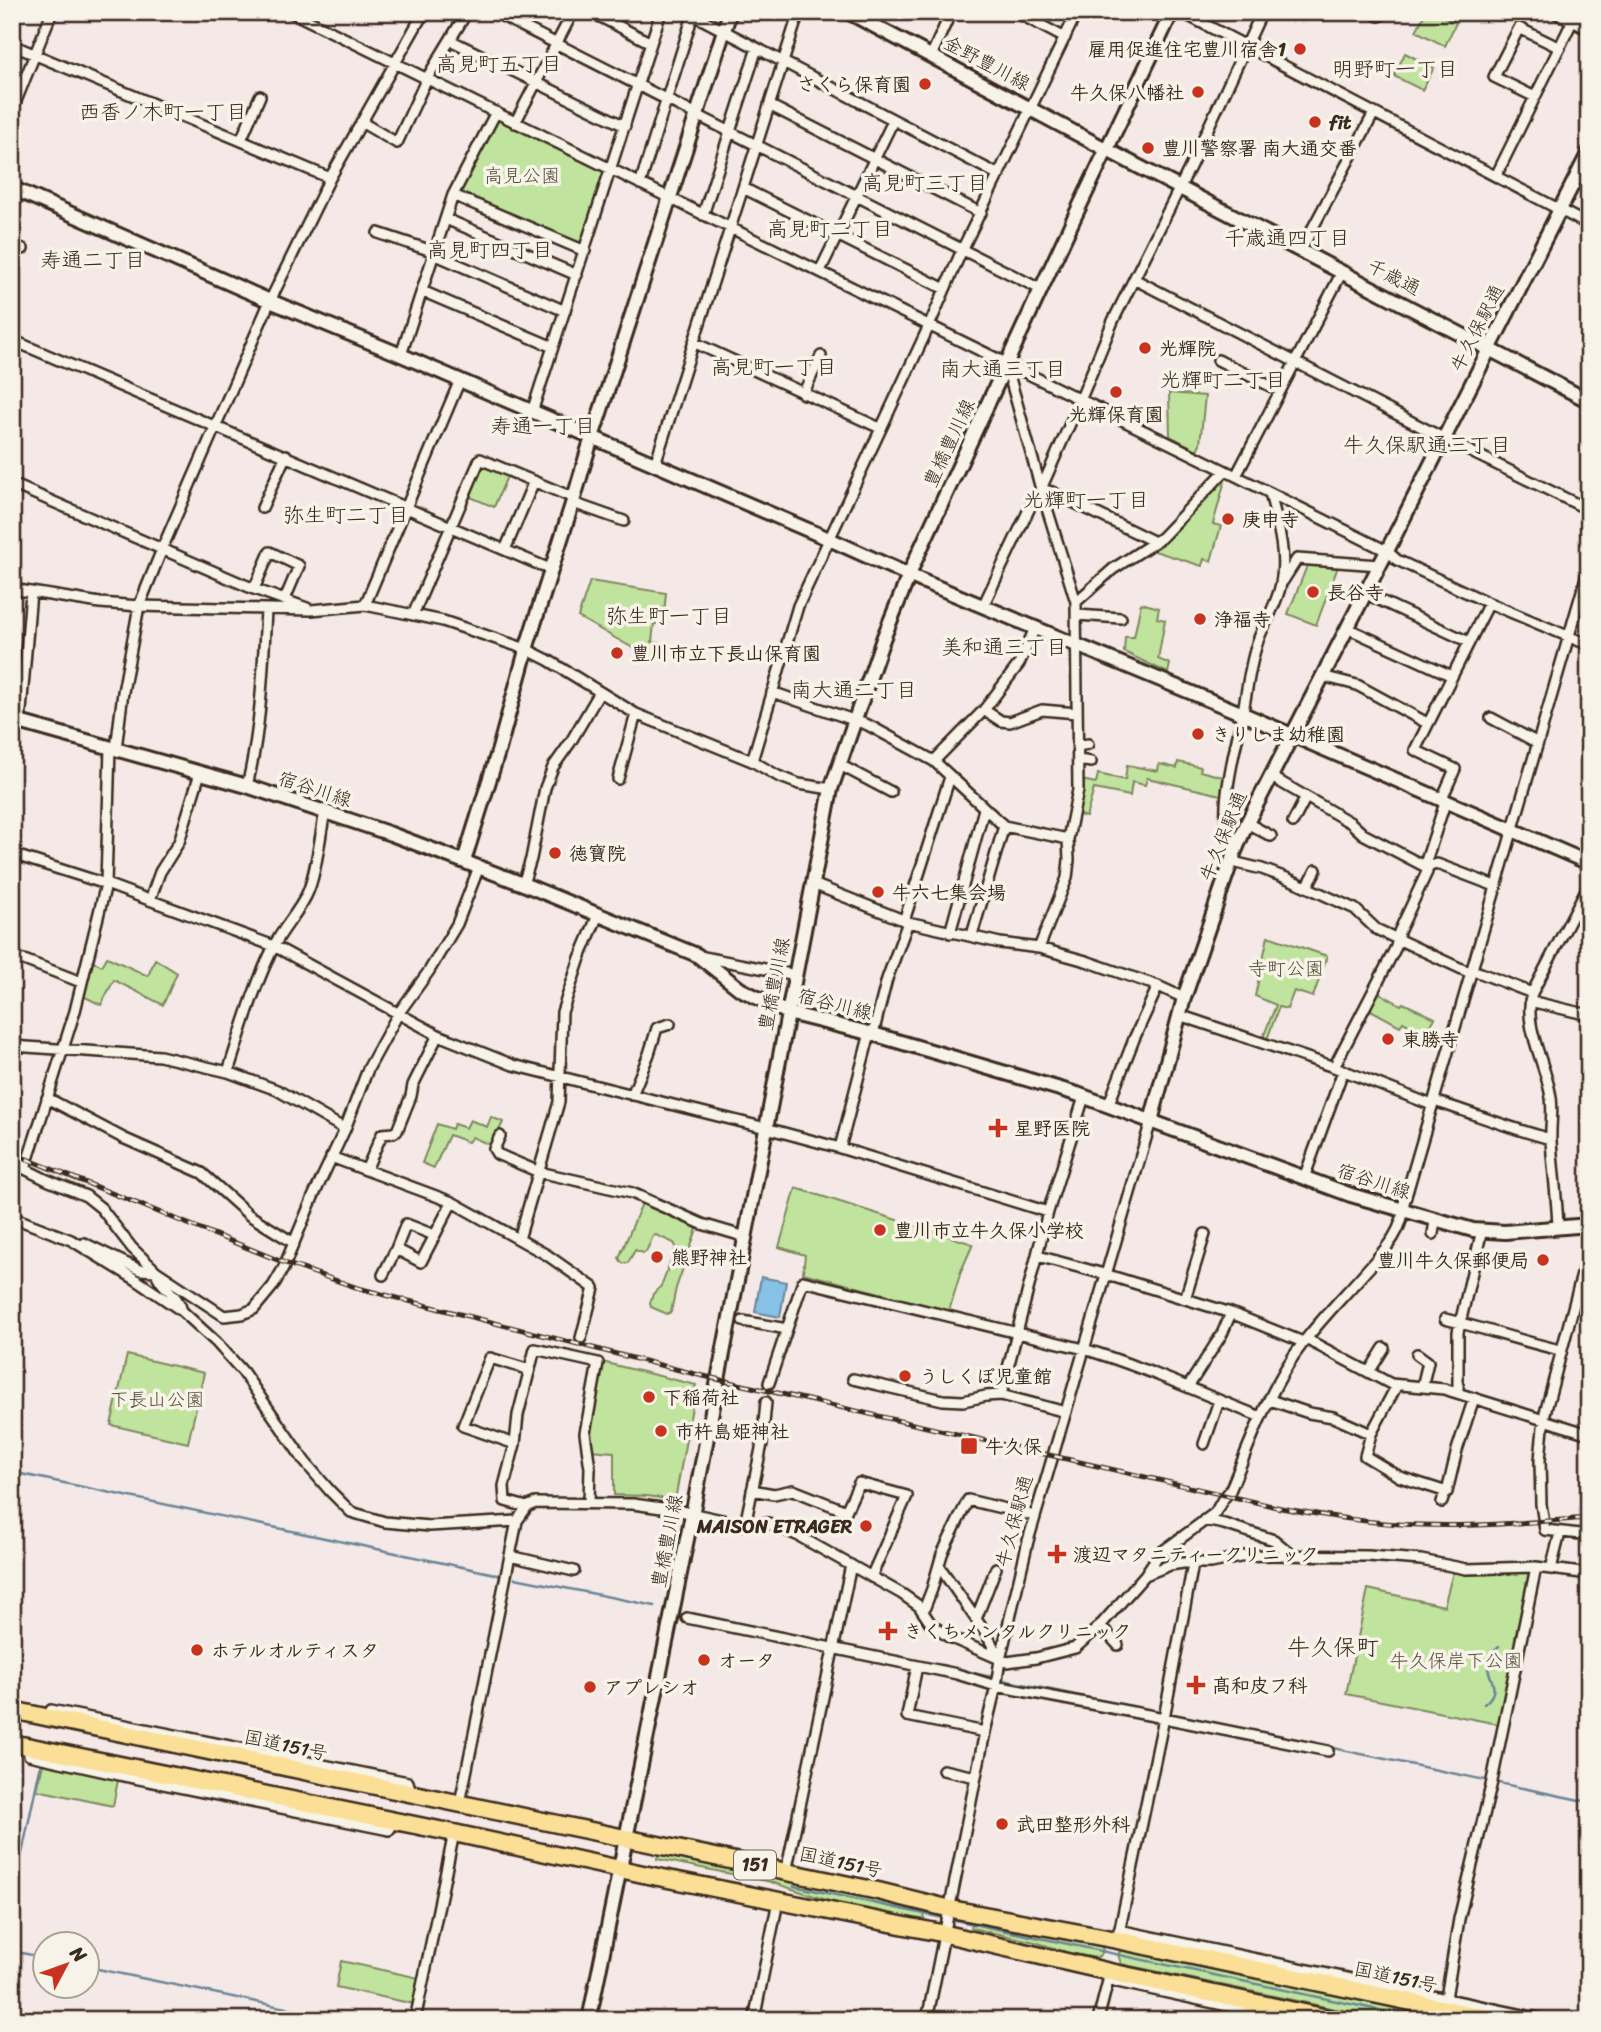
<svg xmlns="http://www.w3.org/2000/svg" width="1601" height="2032" viewBox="0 0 1601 2032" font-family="Sriracha,'Klee One',sans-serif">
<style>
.green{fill:#c0e49e;stroke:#7e875e;stroke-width:2}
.water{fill:#87c1e6;stroke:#698596;stroke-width:2}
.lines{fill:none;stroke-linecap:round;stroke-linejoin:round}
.stream{stroke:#698596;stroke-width:2.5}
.street-casing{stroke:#3b2a1e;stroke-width:14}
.secondary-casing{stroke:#3b2a1e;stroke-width:18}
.highway-casing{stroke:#3b2a1e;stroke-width:21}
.street{stroke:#f7f3e8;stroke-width:9}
.secondary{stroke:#f7f3e8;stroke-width:12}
.highway{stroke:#fbdf96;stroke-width:16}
.rail-casing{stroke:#3b2a1e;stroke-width:5}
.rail{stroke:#f7f3e8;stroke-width:2.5;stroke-dasharray:8;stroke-linecap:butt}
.poi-dot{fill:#c8321e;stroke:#f7f3e8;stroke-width:2.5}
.labels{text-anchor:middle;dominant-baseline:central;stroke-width:7;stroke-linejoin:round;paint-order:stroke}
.shield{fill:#f7f3e8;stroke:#73665b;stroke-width:2}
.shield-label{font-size:18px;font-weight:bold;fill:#3b2a1e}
.poi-label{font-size:19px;font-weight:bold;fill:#3b2a1e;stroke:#f7f3e8;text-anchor:start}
.street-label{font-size:19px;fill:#3b2a1e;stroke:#f7f3e8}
.park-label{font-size:19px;fill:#564f38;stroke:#f7f3e8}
.neighbourhood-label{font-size:21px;fill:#3b2a1e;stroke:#f7f3e8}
.quarter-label{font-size:23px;fill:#3b2a1e;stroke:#f7f3e8}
</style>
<rect width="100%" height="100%" fill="#f5e9e7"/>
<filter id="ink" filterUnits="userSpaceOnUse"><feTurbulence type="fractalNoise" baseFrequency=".0143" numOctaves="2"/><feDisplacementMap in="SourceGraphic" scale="14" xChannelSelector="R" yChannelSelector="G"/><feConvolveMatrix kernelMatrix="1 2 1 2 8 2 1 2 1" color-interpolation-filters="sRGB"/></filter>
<g filter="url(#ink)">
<path class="green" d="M1426,12H1435L1456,23L1445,46L1416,31Z
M1405,53L1434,68L1422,90L1394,76Z
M499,119L603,171L604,175L584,243L580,245L462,193V190L496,120Z
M1169,393L1205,396L1200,444L1197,450L1170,436Z
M482,463L508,474L494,507L468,496Z
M1226,477L1213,524L1221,526L1211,561L1204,559L1202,566L1151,550L1159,544L1223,478Z
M1339,564L1316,625L1288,614L1307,566Z
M590,581L666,593L663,623L654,624L652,642L659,643L656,661L578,617Z
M1141,603L1159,608L1157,618L1165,620L1158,659L1170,664L1168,673L1124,652L1125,637H1134Z
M1178,762L1201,767L1200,771L1227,778L1225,796L1147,778L1145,785L1132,782L1130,796L1094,789L1086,817L1076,814L1081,780L1096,783L1098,774L1125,780L1127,765L1158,771L1159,764L1177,768Z
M1268,936L1327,956L1313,997L1294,991L1287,1009L1279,1007L1266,1042L1262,1040L1276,1005L1255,996Z
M107,957L148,976L155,959L177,973L163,1005L114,980L101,1005L83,996L93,961L102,966Z
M1376,991L1401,1005L1403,1003L1435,1018L1426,1034L1403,1022L1400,1026L1367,1008Z
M491,1117L503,1122L492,1146L472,1137L468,1142L449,1135L434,1168L422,1163L437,1124L452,1129L454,1124L466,1128L470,1120L487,1127Z
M796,1188L973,1244L961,1271L949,1311L803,1273L805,1255L779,1247Z
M642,1203L698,1226L676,1288L671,1312L667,1314L651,1307L650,1303L653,1294L661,1286L676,1247L674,1243L656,1235L653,1236L646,1252L643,1253L635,1250L628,1263H622L619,1258Z
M127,1355L204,1373L188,1443L111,1425Z
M602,1362L696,1385L675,1500L647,1496L614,1495V1452L590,1450L589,1433Z
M1532,1571L1498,1724L1346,1694L1368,1589L1444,1606L1453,1572L1467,1575Z
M43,1764L118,1780L113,1806L37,1790Z
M659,1850L811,1880L865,1896L925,1912L924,1921L848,1907L771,1882L657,1859Z
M974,1916L1101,1941L1103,1952L1097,1958L1069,1953L1035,1942L971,1928Z
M1125,1946L1476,2020H1388L1121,1964L1118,1954Z
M341,1961L419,1978L414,2004L336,1987Z"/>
<path class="water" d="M761,1277L786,1282L780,1317L755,1312Z"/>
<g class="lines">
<path class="stream" d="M12,1472L500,1575
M515,1578L655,1606
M692,1613L828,1642
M841,1645L923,1663
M957,1670L992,1677
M1003,1680L1260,1733
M1484,1704C1511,1683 1469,1670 1499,1646
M1328,1747L1589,1802
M794,1886L943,1918
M12,1901L41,1763
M950,1919L1426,2020
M12,1951L46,1958
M88,1967L329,2017"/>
<defs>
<path id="street" d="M291,12L1236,476L1387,551L1397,560L1489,603L1589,645
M494,12L1042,290
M591,12L651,43
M688,12L999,175
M1016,12L1065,38
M1181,12L1589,225
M1371,12L1379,16L1385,12
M450,40L625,126
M12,45L330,178
M931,56L951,12
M1535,97L1494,77L1519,28L1560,48
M769,105L981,213
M12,111L52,12
M361,122L397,143L427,78L467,12
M515,123L573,12
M241,140L260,96
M1496,176L1573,20
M640,184L693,15
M743,188L945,289
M453,195L585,251
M703,215L757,48
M446,219L577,275
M378,233L435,252
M12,245L23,249
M1301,250L1374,113
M434,254L565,311
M820,271L893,121
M1134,279L1443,438L1589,510
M422,291L553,347
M12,340L552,570
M695,343L880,428
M401,355L453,195L496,112
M1218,360L1280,391
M1006,364L1041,489L1076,602L1078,790L1068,839L1069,860L1067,878L1039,948
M803,394L821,356
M532,412L661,12
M655,464L799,12
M1236,476L1342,272
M12,484L254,589L307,608
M1041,489L1052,492L1155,542
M1270,493C1277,522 1287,553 1281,583C1278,602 1266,620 1259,638C1250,661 1248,686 1243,711C1235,755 1212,822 1237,863L1262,869L1289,879L1355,909L1376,929L1466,971L1478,972L1532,993
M573,503L624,521
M262,508L286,455
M505,550L534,481
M1283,581L1297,559L1379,565
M12,589L100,603L139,606L311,610L365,605L443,621L526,649L548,660L636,714L752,761L778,776L799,784L831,789
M254,589L270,552L299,566L285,599
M1364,593L1469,642
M1076,602L1113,569L1161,538L1224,472
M365,605L460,380
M983,606L1034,499L1041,489L1077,408L1113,321L1190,167L1262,12
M413,615L480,459L574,498
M1077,615L1121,618
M1347,628L1452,676
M1322,676L1357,685L1427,723
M772,692L868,725L934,761L1004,826L1068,839
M984,710L1001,721L1010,722L1042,710L1077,713
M1491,718L1538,743
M20,723L31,592
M1078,746L1088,744
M110,747L106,884L75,1011L25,1169L47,1180L86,1196L101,1208L132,1248L156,1271
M116,749L123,692L139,606L165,542L270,301L330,178L424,12
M1078,760L1091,762
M752,761L798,606L929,326L962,250L1077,12
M934,761L984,710L1019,664L1035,628
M840,765L891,792
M1270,776L1351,823L1363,834L1426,867L1437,864L1495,886
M618,779L636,714
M247,786C261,729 263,669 266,610
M1441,801L1455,769L1415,750L1489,603
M1293,822L1306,797
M1247,823L1271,836
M12,854L106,884L274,946L438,1035L513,1065L766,1128L840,1148L1048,1212
M523,884L531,859L545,788L553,767L570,743L600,692
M813,884L908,922L1000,943L1039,948L1086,961L1158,986L1184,998
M1307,887L1316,870
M150,900L160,872L179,842L200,773
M904,921L950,777
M950,933L984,809
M972,935L1004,826
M699,956L796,975
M12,959L24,960L81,982
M1530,1001L1589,1015
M1179,1015L1334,1067L1432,1105
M873,1034L887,979L908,922
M12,1046L160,1056L228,1072L277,1090L345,1129
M1334,1067L1396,947L1399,932L1427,872L1425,864L1445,803
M228,1072C242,1029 254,986 274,946C283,928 297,914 306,896C316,877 320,835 325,812
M632,1095L649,1054L657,1028L670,1024
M47,1098L123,1138L202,1173L249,1215L294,1243
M1434,1101C1473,1113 1511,1129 1551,1139
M1108,1106L1134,1039L1158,986
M500,1136L494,1149L497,1154L539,1172L632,1193L702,1224L746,1237
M840,1148L870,1033
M331,1157L452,1202L547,1255L594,1288L581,1338
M366,1170L382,1134L393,1133L397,1131L411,1096L413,1085L438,1035
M1304,1178L1343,1071
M12,1217L71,1240L135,1279L182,1311L216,1342L243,1372L305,1462L330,1491L351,1512L385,1522L429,1526L517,1521L527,1507L535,1503L633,1504L676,1510L745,1525L768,1523L797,1535L902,1594L919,1606L931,1624L947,1636L1007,1662L1036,1658L1075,1648L1099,1627L1145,1575L1170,1565L1183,1563H1211L1245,1556L1264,1555L1368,1556L1421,1560L1466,1569L1536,1567L1589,1574
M1558,1227C1557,1199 1553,1170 1551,1141C1550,1125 1554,1108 1550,1092C1544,1061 1523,1025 1532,993L1589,884
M1433,1234L1435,1221
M519,1239L559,1102L562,1012L580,958L598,915
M84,1243L140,1270L156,1271
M1589,1248L1544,1417L1540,1460L1541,1504L1545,1530L1589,1535
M396,1249L406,1224L434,1235
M1038,1256L1111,1276L1231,1313L1303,1342
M383,1275L396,1249L421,1262L452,1202
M1185,1299L1205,1234
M182,1311C178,1293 159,1287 156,1271L224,1316L242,1314L254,1309L273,1286L283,1269L313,1197L345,1129L368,1069L398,1014L429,971L457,924L479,867
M1445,1319C1483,1328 1521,1341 1560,1350
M743,1321L787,1329
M1306,1339L1391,1384L1444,1389L1589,1434
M1417,1354L1428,1362L1422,1387
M1369,1372L1384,1348
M853,1379L943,1400L963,1401L986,1396L1001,1395L1066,1412
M769,1383L803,1281L1084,1349C1144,1367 1202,1394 1261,1417
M1397,1385L1371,1434L1365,1456L1400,1477L1447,1492L1457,1450L1474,1398
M1188,1387L1222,1334L1231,1313
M1458,1393V1332L1482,1230
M1001,1395L1048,1212L1084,1097
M1270,1400L1309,1413L1333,1417L1371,1434
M515,1444L463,1426L490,1358L530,1370
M1204,1444L1219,1401
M752,1490L774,1494L793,1490L846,1511L859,1483L907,1496L871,1577
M1442,1502L1445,1492
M527,1507L505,1501L504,1486L515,1444L518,1415L535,1349L598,1363L585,1433L590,1468L589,1503
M1204,1520L1224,1524L1274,1540L1292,1555
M745,1525L762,1444L766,1402
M510,1556L574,1571
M939,1566L987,1635L1000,1660
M1551,1569L1560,1533
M1145,1575L1159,1554L1215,1513L1223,1499L1230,1491C1250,1443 1271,1384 1303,1343C1322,1318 1345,1295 1366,1271C1384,1251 1404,1231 1404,1203L1589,567
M923,1612L932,1589L942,1554L968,1500L1035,1516
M687,1618L957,1674L996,1686L1164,1718L1328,1751
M976,1619L996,1568
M1100,1625L1118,1645
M917,1666L907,1716L985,1732
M51,1710L408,1782L411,1792
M28,1746L29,1755L124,1776L389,1830L395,1821
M943,1770L976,1777
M460,1803L517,1521
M786,1872L851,1565
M1119,1930L1547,2020
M1119,1933L1164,1718L1193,1564
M1108,1980L1292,2020
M1446,1998L1459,1919L1491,1786L1536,1567
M415,2020L454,1833
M754,2020L778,1901
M927,2020L985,1732L996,1686L1000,1660L1028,1541L1151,1121
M1098,2020L1109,1977"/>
<path id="secondary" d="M848,12L1128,161L1589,401
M1558,12L1589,28
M12,188L270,301L401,355L829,539L922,581L1243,714L1589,863
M12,720L247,786L391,834L523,884L697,955L740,989L788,1013L873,1034L1077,1094L1351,1195L1473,1230L1505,1232L1589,1225
M464,861L499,749L528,643L574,498L588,450L730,12
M1151,1121L1184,998L1233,856L1247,823L1387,551L1589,152
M589,2020L695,1500L831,789L883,639L914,563L1074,218L1172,12"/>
<path id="highway" d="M12,1710L878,1891L951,1909L1117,1940L1497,2020
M12,1743L454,1833L643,1874L946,1934L1110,1972L1337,2020"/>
</defs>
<use href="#street" class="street-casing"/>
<use href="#secondary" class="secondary-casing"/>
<use href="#highway" class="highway-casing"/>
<use href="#street" class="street"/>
<use href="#secondary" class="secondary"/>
<use href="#highway" class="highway"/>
<defs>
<path id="rail" d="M12,1153L285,1263L358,1288L699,1375L1281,1508C1327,1516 1373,1524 1421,1525C1476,1527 1534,1522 1589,1518"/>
</defs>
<use href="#rail" class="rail-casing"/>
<use href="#rail" class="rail"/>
</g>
</g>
<g class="poi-dot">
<circle cx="1300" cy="49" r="7"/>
<circle cx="925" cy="84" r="7"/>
<circle cx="1198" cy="92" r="7"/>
<circle cx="1315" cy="122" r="7"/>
<circle cx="1148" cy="148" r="7"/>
<circle cx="1145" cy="348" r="7"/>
<circle cx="1116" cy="392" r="7"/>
<circle cx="1228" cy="519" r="7"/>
<circle cx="1313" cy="592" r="7"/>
<circle cx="1200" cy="619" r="7"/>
<circle cx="617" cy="653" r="7"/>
<circle cx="1198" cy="734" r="7"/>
<circle cx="555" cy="853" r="7"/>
<circle cx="878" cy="892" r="7"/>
<circle cx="1388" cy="1039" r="7"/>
<path d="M994.5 1117.5h7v7h7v7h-7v7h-7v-7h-7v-7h7z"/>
<circle cx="880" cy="1230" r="7"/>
<circle cx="657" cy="1257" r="7"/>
<circle cx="1543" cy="1260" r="7"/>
<circle cx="905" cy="1376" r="7"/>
<circle cx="649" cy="1397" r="7"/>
<circle cx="661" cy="1431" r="7"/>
<rect x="960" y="1437" width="18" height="18" rx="3.5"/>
<circle cx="866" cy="1526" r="7"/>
<path d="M1053.5 1543.5h7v7h7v7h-7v7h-7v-7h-7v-7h7z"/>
<path d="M884.5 1620.5h7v7h7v7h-7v7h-7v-7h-7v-7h7z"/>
<circle cx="197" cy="1650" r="7"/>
<circle cx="704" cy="1660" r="7"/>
<path d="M1192.5 1674.5h7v7h7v7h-7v7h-7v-7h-7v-7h7z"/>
<circle cx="590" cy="1687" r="7"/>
<circle cx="1002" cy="1824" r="7"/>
</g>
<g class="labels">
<rect class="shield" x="734" y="1850.5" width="42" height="29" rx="5"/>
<g class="shield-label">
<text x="755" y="1865">151</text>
</g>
<g class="poi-label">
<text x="1286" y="49" text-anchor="end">雇用促進住宅豊川宿舎1</text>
<text x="911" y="84" text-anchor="end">さくら保育園</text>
<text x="1184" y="92" text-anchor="end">牛久保八幡社</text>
<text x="1329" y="122">fit</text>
<text x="1162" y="148">豊川警察署 南大通交番</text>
<text x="1159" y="348">光輝院</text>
<text x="1116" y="414" text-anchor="middle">光輝保育園</text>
<text x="1242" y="519">庚申寺</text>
<text x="1327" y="592">長谷寺</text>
<text x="1214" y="619">浄福寺</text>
<text x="631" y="653">豊川市立下長山保育園</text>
<text x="1212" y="734">きりしま幼稚園</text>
<text x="569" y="853">徳寶院</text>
<text x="892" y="892">牛六七集会場</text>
<text x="1402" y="1039">東勝寺</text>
<text x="1014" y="1128">星野医院</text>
<text x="894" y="1230">豊川市立牛久保小学校</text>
<text x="671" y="1257">熊野神社</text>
<text x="1529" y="1260" text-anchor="end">豊川牛久保郵便局</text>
<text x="919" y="1376">うしくぼ児童館</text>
<text x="663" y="1397">下稲荷社</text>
<text x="675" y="1431">市杵島姫神社</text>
<text x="985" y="1446">牛久保</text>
<text x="852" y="1526" text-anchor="end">MAISON ETRAGER</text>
<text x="1073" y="1554">渡辺マタニティークリニック</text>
<text x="904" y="1631">きくちメンタルクリニック</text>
<text x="211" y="1650">ホテルオルティスタ</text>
<text x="718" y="1660">オータ</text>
<text x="1212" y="1685">髙和皮フ科</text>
<text x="604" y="1687">アプレシオ</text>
<text x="1016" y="1824">武田整形外科</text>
</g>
<g class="street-label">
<text transform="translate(987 63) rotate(28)">金野豊川線</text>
<text transform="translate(1394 277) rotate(27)">千歳通</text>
<text transform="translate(1477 328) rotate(-63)">牛久保駅通</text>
<text transform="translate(949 443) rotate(-65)">豊橋豊川線</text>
<text transform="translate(315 789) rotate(18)">宿谷川線</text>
<text transform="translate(1223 836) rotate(-68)">牛久保駅通</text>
<text transform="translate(774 984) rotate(-79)">豊橋豊川線</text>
<text transform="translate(835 1004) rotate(14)">宿谷川線</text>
<text transform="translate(1374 1181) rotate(18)">宿谷川線</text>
<text transform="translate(1014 1521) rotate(-75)">牛久保駅通</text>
<text transform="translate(667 1541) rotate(-79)">豊橋豊川線</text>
<text transform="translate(286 1745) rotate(12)">国道151号</text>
<text transform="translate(841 1862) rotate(12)">国道151号</text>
<text transform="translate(1396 1977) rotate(12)">国道151号</text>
</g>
<g class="park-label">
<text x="522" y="175">高見公園</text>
<text x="1286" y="968">寺町公園</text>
<text x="157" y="1399">下長山公園</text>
<text x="1456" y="1660">牛久保岸下公園</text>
</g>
<g class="neighbourhood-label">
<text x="499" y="64">高見町五丁目</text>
<text x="1395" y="69">明野町一丁目</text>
<text x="163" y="112">西香ノ木町一丁目</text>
<text x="925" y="183">高見町三丁目</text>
<text x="830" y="229">高見町二丁目</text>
<text x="1287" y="238">千歳通四丁目</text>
<text x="490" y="250">高見町四丁目</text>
<text x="93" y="260">寿通二丁目</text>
<text x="774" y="367">高見町一丁目</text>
<text x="1003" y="369">南大通三丁目</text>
<text x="1223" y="380">光輝町二丁目</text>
<text x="543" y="426">寿通一丁目</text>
<text x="1427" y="445">牛久保駅通三丁目</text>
<text x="1086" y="500">光輝町一丁目</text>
<text x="346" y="515">弥生町二丁目</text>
<text x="669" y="616">弥生町一丁目</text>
<text x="1004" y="647">美和通三丁目</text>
<text x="854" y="690">南大通二丁目</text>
</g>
<g class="quarter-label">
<text x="1333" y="1647">牛久保町</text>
</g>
</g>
<rect width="1601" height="2032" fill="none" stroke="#f7f3e8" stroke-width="42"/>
<rect x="21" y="21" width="1559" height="1990" fill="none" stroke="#3b2a1e" stroke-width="2.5" filter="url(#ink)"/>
<g transform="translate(66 1965) rotate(49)"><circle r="33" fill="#f7f3e8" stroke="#aca397" stroke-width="2"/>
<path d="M0-5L12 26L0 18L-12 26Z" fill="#c8321e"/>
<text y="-10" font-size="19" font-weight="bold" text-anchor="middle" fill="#3b2a1e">N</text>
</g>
</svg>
